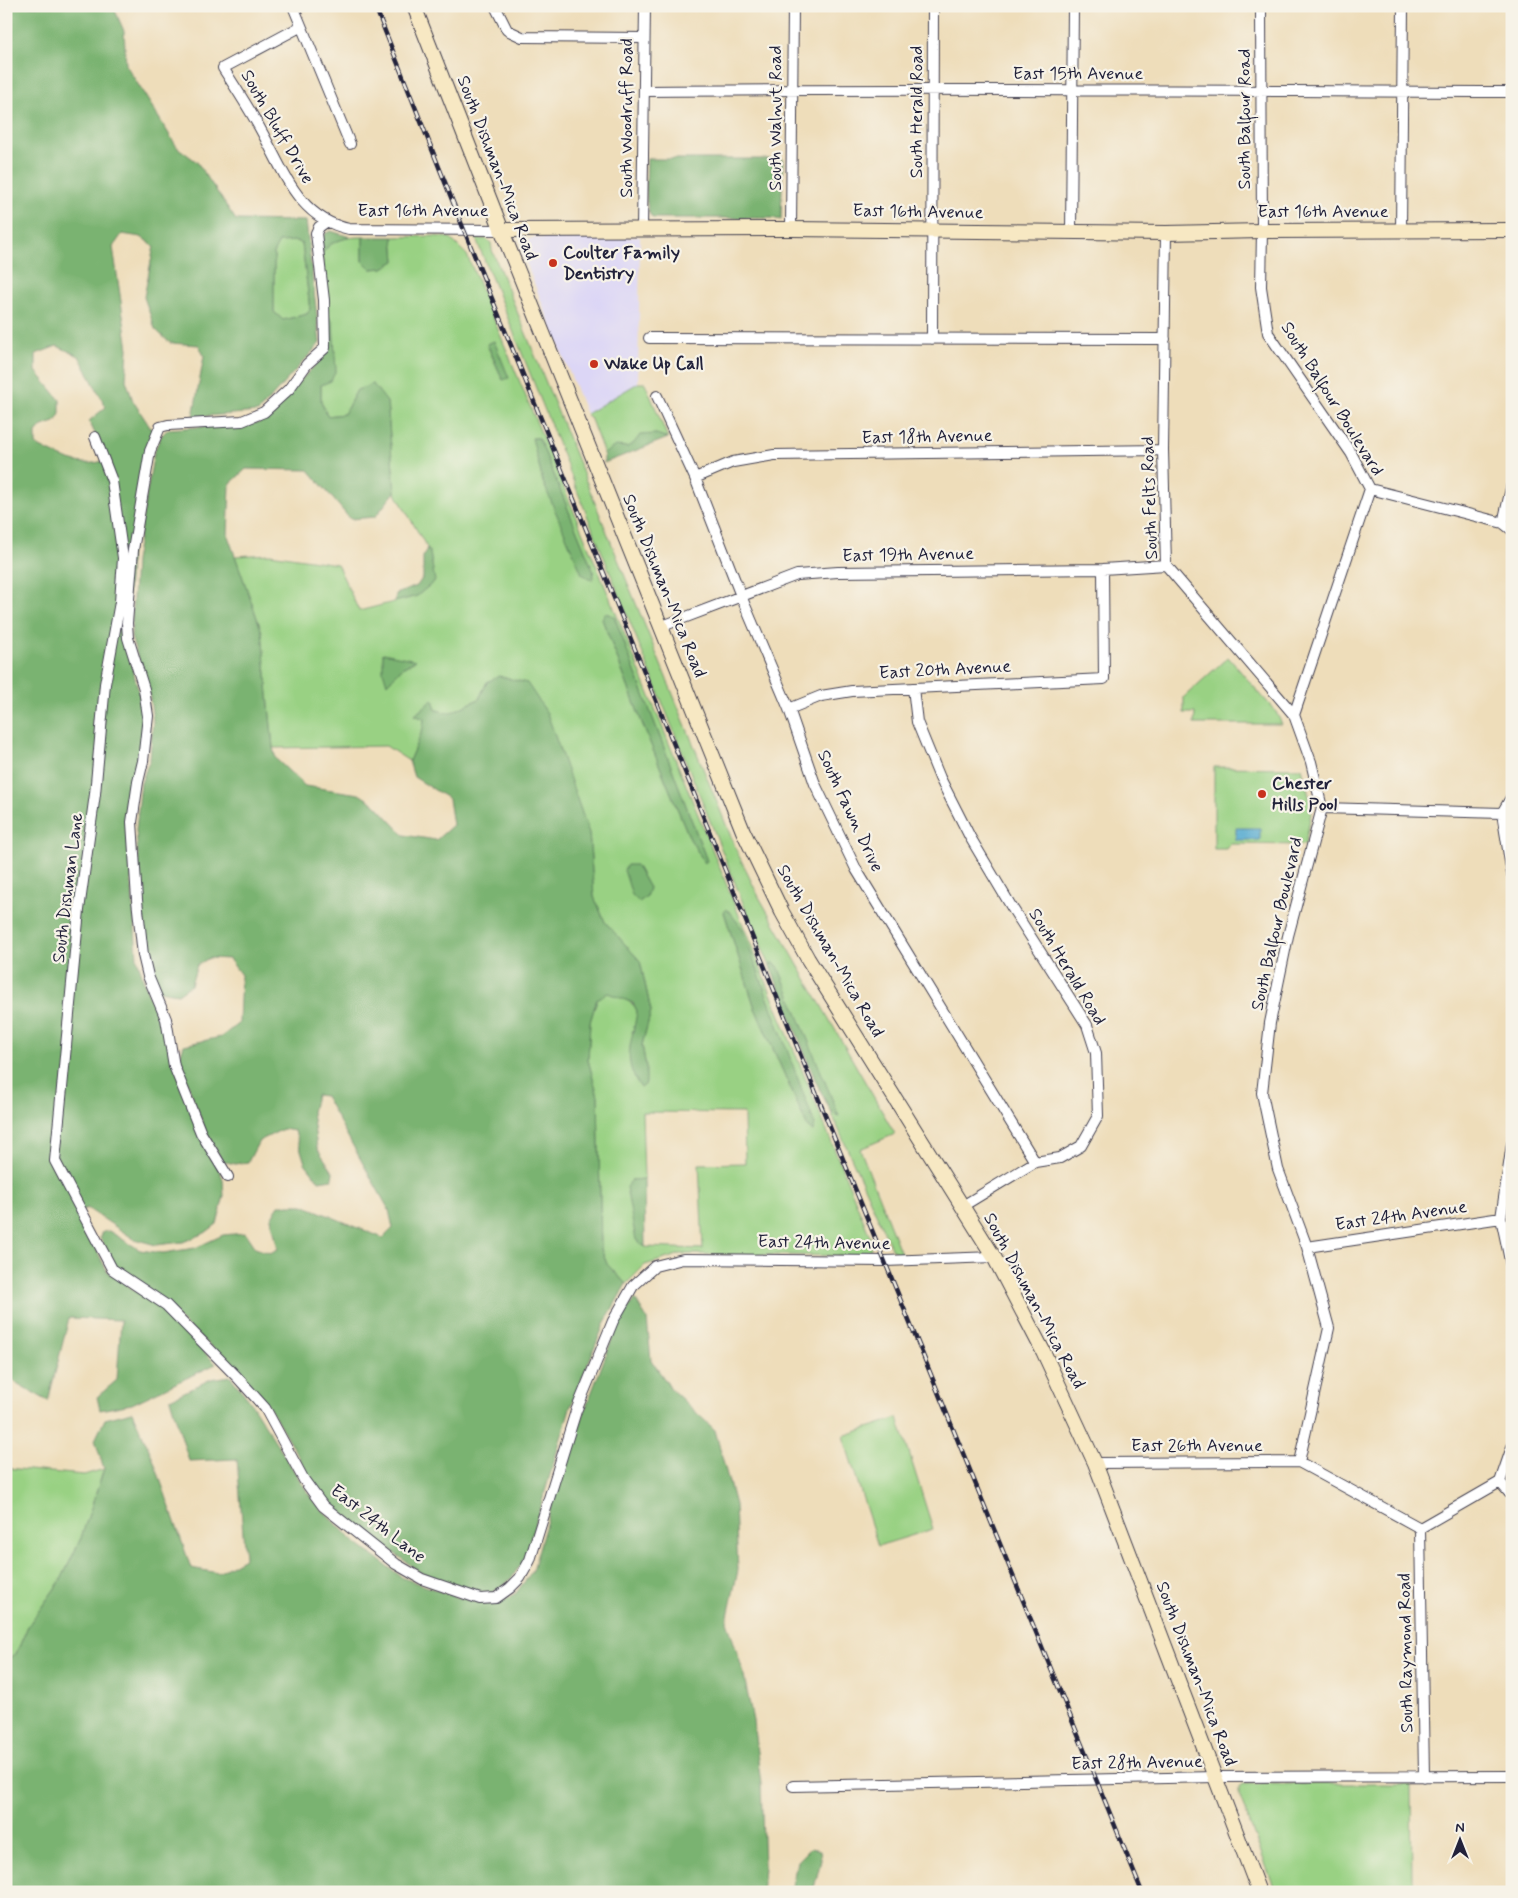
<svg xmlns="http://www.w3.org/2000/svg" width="1518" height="1898" viewBox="0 0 1518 1898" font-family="Mynerve,sans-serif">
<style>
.built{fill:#dcd6f6}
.green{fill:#99d183;stroke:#5e7a5f;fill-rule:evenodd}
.forest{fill:#7ab371;stroke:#4e6a56;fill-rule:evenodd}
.water{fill:#54aad0;stroke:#3b6686}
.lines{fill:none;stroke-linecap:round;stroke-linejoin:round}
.street-casing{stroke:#413e4e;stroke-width:12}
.secondary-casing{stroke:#413e4e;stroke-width:16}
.street{stroke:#fff;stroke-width:10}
.secondary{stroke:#f7e8c3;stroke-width:14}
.rail-casing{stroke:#22223b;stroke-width:4.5}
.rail{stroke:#f7f3e8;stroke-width:2.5;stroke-dasharray:8;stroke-linecap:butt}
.poi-dot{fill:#c8321e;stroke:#f7f3e8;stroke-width:2}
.labels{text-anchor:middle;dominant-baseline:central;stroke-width:4.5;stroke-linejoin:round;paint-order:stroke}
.street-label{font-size:18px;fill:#22223b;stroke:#f7f3e8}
.poi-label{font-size:18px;font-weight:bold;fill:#22223b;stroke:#f7f3e8;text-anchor:start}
</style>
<rect width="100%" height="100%" fill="#f7f3e8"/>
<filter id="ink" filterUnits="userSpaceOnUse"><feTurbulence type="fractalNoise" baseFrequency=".02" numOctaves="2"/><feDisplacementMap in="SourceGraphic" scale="10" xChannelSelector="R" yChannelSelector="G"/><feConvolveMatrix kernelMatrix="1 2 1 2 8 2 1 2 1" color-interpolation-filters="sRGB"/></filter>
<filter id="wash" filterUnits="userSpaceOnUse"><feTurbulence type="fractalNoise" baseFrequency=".0096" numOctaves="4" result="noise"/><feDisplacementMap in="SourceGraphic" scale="20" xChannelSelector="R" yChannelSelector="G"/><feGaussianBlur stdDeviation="1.12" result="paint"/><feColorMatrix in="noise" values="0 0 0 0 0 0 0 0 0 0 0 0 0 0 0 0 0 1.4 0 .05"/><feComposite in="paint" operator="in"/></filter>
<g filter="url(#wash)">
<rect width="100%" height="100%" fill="#eeddba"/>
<path class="built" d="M640,237L638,383L586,414L523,255L524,244L527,240L533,238Z"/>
<path class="green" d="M435,236L450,238L467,255L609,596L873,1244L867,1256L681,1254L645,1265L626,1284L607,1264L601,1249L598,1096L588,1060L590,1022L597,999L608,992C629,1001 647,1005 632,1032L646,1067L642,1045L651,1011L640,961L605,922L594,897L589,833L487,682L479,699L450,713L436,710L433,700L415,715L424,719L423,729L409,761L386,746L273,748L262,632L235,556L270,554L337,564L359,611L417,596L434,581L430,553L395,492L387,402L357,390L344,414L327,416L321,401V385L331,380L322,254C331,239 347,237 363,237V261L371,269L383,268L395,261L393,237ZM494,342L503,380L487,345ZM533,438H539L594,573L592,580L543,482ZM605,613L614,616L707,861L705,863L690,839L646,733L602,619ZM383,653L415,661L402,668L387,684ZM636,865L649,888L639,901ZM724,912L813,1131L808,1128L755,1008ZM642,1112L744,1113L745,1163L699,1164L703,1249L645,1247L637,1240L632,1180L644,1179Z
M476,239H487L491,243L492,250L738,854L759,897L895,1134L860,1149L902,1256L892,1250L831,1112L838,1116L773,963L770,966L747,913Z
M297,241L302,244L310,309L307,314L283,320L274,312V251L279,242Z
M638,383H645L668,438L656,434L627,447H615L604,454L590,417L586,414Z
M1228,657L1276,712L1282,724H1194L1195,713H1184V697Z
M1214,767L1302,768L1312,808L1305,845L1230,844L1226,849H1214Z
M898,1418L933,1529L878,1546L843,1436Z
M6,1468L84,1475L104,1469L81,1538L61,1580L28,1626L16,1654L6,1660Z
M1243,1784H1411L1412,1886L1394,1892H1276L1239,1795V1789Z"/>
<path class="forest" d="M6,6H113L124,31L126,65L177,147L197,162L236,220L306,221L320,343L258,412L193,417L204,356L199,345L170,343L155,329L144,297L154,246L141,237L122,234L113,247L128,349L126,380L133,401L152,430L131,550L125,640L141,701L143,724L139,758L132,786L128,830L137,958L145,985L223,1179L224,1196L217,1224L205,1233L183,1242L156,1245L134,1239L87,1208L78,1212L107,1271L164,1311L216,1364L132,1404L100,1410L97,1397L117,1380L121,1320L69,1318L48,1401L6,1377ZM297,241L302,244L310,309L307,314L283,320L274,312V251L279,242ZM57,346L79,356L106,407L89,421L107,459C83,471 57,455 36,445V433L42,426L55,422L60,414V400L36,371V354Z
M647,159H783L781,220L772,218H653C643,211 647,172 647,159Z
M331,231L350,237C338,241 329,242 322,254L321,239L326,233Z
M363,237H393L395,261L383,268L371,269L363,261Z
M327,315L333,322L336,370L331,381L321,385V401L327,416L344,414L357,390L373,384L387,402L395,492L375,517L350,519L309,470L246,469L230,484L228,536L262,632L273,748L276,759L305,786L359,794L375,804L404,835L436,840L453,825L449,799L414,777L409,761L423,729L424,719L415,715L433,699L436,710L450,713L479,699L487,682L499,676L527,683L547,713L589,833L594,897L605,922L640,961L651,1011L642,1045L646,1067V1084L641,1088C620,1059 633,1042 637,1011L633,1003L608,993L597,999L590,1022L588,1060L598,1096L601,1249L607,1264L626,1284L605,1322L570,1408L525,1558L510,1580L492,1593L477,1592L421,1573L324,1500L268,1405L226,1359L116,1266L100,1238L103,1232L109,1231L140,1250L163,1253L195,1248L223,1235L245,1233L255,1248L270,1253L278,1249L271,1218L279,1205H303L383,1238L393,1228L389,1210L325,1096L316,1095L312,1112L317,1148L333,1172L332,1179L319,1181L305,1163L295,1131L283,1129L259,1141L248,1162L235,1164L222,1161L204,1127L179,1060L184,1045L221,1037L239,1023L241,975L229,959L209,958L197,965L191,985L178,994L159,991L146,953L136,830L141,783L150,759L153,721L149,691L131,637L135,561L154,452L161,436L168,429L259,423L328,352Z
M494,341L509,378L503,380L487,344Z
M656,434L668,438L604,463V454L615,446L627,447L634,443L640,435Z
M532,438H539L594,573L592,580L582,574L543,482Z
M427,548L430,553L435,581L417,596L395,602L396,594L417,586L423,577V557Z
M605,613L614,616L707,861L705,863L690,839L646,733L602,619Z
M383,653L416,660L402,668L387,684L383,671Z
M627,865H636L649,888L646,897L639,902L632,895L624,870Z
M727,909L742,928L815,1125L813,1131L808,1128L755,1008L724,912Z
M772,962L778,966L839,1116L831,1112L816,1082L770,966Z
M644,1179L645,1247L636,1240L626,1187L632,1180Z
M635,1299L647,1319L651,1360L672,1390L715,1430L735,1505L738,1570L727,1621L743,1671L753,1721L761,1784L764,1867L762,1892H7L6,1660L16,1654L28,1626L61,1580L81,1538L104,1469L95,1440L105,1419L132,1412L152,1456L191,1568L218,1573L245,1558L237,1459L189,1461L170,1399L211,1379L230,1376L249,1400L312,1499L352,1540L403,1578L456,1597L496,1605L516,1593L533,1570L551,1506L586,1407L619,1321Z
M810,1848L820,1850L821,1860L813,1892H791L797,1861Z"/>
<path class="water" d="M1236,828H1260V840H1236Z"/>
</g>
<g filter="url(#ink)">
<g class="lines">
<defs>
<path id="street" d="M293,6L350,144
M495,6L507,30L522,37L644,38
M1261,6L1262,231L1261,287L1268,333L1351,453L1370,489L1294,715L1311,762L1322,808L1288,936L1270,1023L1262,1093L1278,1169L1307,1247L1329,1328L1299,1462
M300,27L223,68C237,90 251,111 263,134C285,174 299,218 349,229L501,230
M645,91C934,88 1223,91 1512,92
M791,229L793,6
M642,230L645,6
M1401,231L1403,6
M1071,232L1073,6
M1166,233L1163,450L1166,565L1294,715
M649,338L1165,339
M932,339L933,6
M657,396L695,478L741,596L789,709L815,784L856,869L1035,1162
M95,437L112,481L123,558L120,602L105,684L95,794L79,910L55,1161L112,1269L166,1305L237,1377L265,1408L304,1480L323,1506L396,1564L422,1579L480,1599L496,1598L510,1588L520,1578L530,1560L576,1411L613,1321L633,1286L655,1266L683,1259L885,1261L994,1257
M695,478L733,462L774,455L1163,450
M1370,489L1503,523L1512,530
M1503,523L1512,484
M660,627L797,575L838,572L1103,569L1166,565
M913,688L917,722L940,778L970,837L1011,906L1087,1025L1096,1053L1098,1116L1081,1146L1060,1158L1035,1162L961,1207
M789,709L821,696L852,691L1104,679L1103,569
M1512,796L1502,813L1512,874
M1322,808L1502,813
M1512,1144L1501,1218L1512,1270
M228,1177L201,1133L174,1066L166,1019L148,976L143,955L137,900L132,822L138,782L143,761L148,716L144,689L128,638L127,623L133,550L150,451L160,427L168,425L242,421L264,412L289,389L307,364L325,348L324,300L316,233L319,227L326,222
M1307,1247L1501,1218
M1095,1463L1299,1462L1420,1528
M1500,1482L1512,1496
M1420,1528L1424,1777
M1420,1528L1500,1482L1512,1447
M793,1786L1215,1777L1512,1776"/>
<path id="secondary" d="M414,6L506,241L743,831L782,912L808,959L994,1257L1043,1351L1095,1463L1259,1892
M501,230L791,229L1166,233L1262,231L1512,230"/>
</defs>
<use href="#street" class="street-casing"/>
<use href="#secondary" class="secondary-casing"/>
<use href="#street" class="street"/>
<use href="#secondary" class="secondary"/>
<defs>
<path id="rail" d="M375,6L464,230L1142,1892"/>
</defs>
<use href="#rail" class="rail-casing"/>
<use href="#rail" class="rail"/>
</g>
</g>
<g class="poi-dot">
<circle cx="553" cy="263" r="5"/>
<circle cx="594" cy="364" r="5"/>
<circle cx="1262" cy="794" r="5"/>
</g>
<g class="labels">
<g class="street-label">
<text x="1078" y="74">East 15th Avenue</text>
<text transform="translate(917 112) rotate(-90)">South Herald Road</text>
<text transform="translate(627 118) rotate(-90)">South Woodruff Road</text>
<text transform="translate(776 118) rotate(-90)">South Walnut Road</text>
<text transform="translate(1245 119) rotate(-90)">South Balfour Road</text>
<text transform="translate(277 127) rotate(60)">South Bluff Drive</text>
<text transform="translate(497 168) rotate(69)">South Dishman-Mica Road</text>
<text x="423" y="211">East 16th Avenue</text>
<text transform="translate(918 212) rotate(1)">East 16th Avenue</text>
<text x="1323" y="212">East 16th Avenue</text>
<text transform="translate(1332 399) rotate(58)">South Balfour Boulevard</text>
<text transform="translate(927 437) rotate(-1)">East 18th Avenue</text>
<text transform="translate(1150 498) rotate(-92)">South Felts Road</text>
<text transform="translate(908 555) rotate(-1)">East 19th Avenue</text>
<text transform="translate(664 586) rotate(68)">South Dishman-Mica Road</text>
<text transform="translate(945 670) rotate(-3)">East 20th Avenue</text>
<text transform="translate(850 811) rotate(65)">South Fawn Drive</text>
<text transform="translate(68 888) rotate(-83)">South Dishman Lane</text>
<text transform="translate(1277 924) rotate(-77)">South Balfour Boulevard</text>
<text transform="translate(830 951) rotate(60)">South Dishman-Mica Road</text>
<text transform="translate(1067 967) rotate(59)">South Herald Road</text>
<text transform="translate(1401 1216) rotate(-8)">East 24th Avenue</text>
<text transform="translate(824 1243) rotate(1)">East 24th Avenue</text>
<text transform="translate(1034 1301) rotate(62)">South Dishman-Mica Road</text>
<text x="1197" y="1446">East 26th Avenue</text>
<text transform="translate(378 1524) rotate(38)">East 24th Lane</text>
<text transform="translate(1406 1653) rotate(-91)">South Raymond Road</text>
<text transform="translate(1196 1674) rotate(69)">South Dishman-Mica Road</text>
<text transform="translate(1137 1763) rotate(-1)">East 28th Avenue</text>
</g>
<g class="poi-label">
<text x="563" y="253">Coulter Family<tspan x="563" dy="21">Dentistry</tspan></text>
<text x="604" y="364">Wake Up Call</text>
<text x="1272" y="784">Chester<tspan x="1272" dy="21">Hills Pool</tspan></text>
</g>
</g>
<rect width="1518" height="1898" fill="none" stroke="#f7f3e8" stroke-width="25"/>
<g transform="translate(1460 1840)" stroke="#f7f3e8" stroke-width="4" paint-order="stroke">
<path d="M0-4L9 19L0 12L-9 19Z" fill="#22223b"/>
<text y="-8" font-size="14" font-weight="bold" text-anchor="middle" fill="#22223b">N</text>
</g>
</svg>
